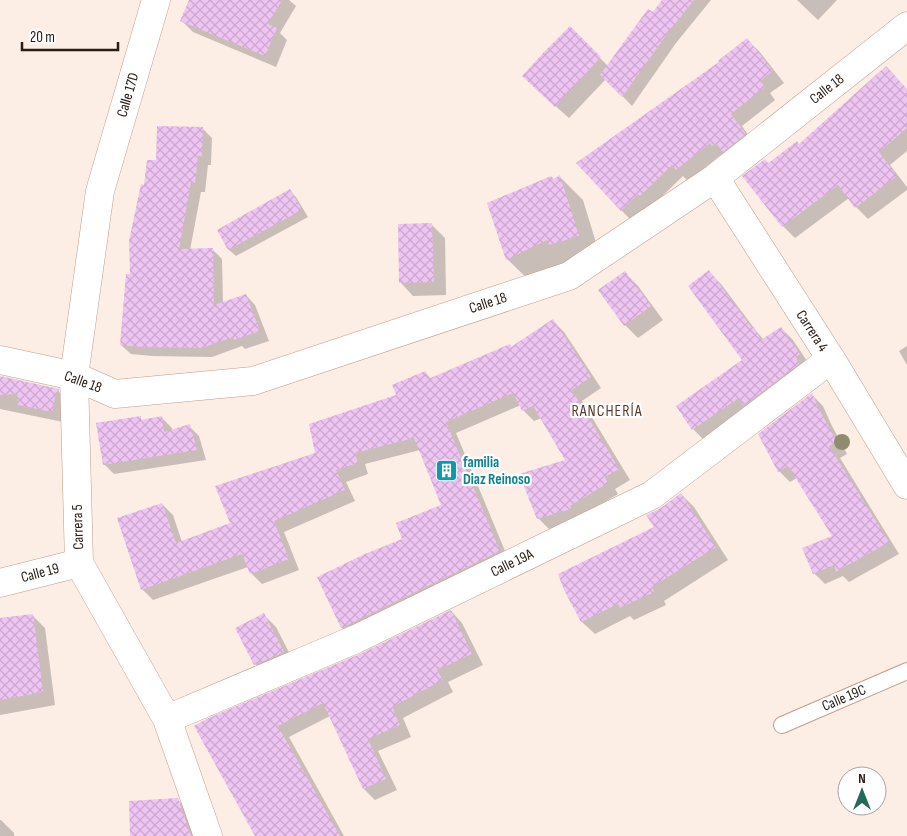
<svg xmlns="http://www.w3.org/2000/svg" width="907" height="836" viewBox="0 0 907 836" font-family="'Sofia Sans Condensed',sans-serif">
<style>
.shadow{fill:#0003}
.building{fill:url(#building-cross-hatch)}
.lines{fill:none;stroke-linecap:round;stroke-linejoin:round}
.lane-casing{stroke:#bf9e8b;stroke-width:18}
.street-casing{stroke:#bf9e8b;stroke-width:29}
.lane{stroke:#fff;stroke-width:16}
.street{stroke:#fff;stroke-width:28}
.tree{fill:#908c6f}
.labels{text-anchor:middle;dominant-baseline:central;stroke-width:4.5;stroke-linejoin:round;paint-order:stroke}
.street-label{font-size:15px;fill:#281c15;stroke:#fefefe}
.culture-label{font-size:15px;font-weight:bold;fill:#0d838f;stroke:#fefefe;text-anchor:start}
.neighbourhood-label{font-size:16px;letter-spacing:1px;fill:#583c2c;stroke:#fefefe}
</style>
<defs>
<pattern id="building-cross-hatch" width="8" height="8" patternUnits="userSpaceOnUse" patternTransform="scale(1.25)"><rect width="8" height="8" fill="#eec4f3"/><path d="M0 0l8 8M0 8l8-8" fill="none" stroke="#cca8cf"/></pattern>
</defs>
<rect width="100%" height="100%" fill="#fcede5"/>
<path class="shadow" d="M190,0H289L296,6L280,33L287,40L276,67L193,32L182,21Z
M664,0H711L676,43L632,106L606,79L569,118L536,89L570,28L608,66Z
M797,0H837L818,20Z
M747,40L759,51L784,83L770,93L775,100L742,126L756,146L725,156L722,154L688,181L683,176L652,206L633,222L621,210L721,62Z
M907,89V151L890,165L907,187V190L868,219L856,207L849,198L795,238L783,226L768,164Z
M202,128L212,138L211,165H208L205,192H201L190,250L212,249L222,259L223,303L246,295L255,305L269,341L245,349L242,346L212,357L152,356L131,354L121,345L145,186L157,162Z
M560,177L583,200L601,259L531,282L507,259L554,181Z
M290,191L296,197L308,217L236,256L229,250L219,231Z
M432,225L445,238L446,295L413,296L401,283Z
M709,272L721,284L757,332L764,340L781,328L793,340L811,367L705,441L693,429L678,407L744,360Z
M625,273L638,286L663,320L638,338L625,325Z
M553,321L564,332L601,388L582,401L630,480L615,489L618,494L580,517L581,519L549,529L538,518L567,460L542,418L534,421L523,410L521,405L456,433L510,563L353,639L342,628L319,577L404,540L443,505L420,450L365,464L368,474L346,482L355,501L284,532L299,570L262,584L251,573L248,567L153,600L142,589L162,504L173,515L182,542L232,524L317,454L397,396L425,372L431,379L510,345L512,348Z
M907,346V365L899,351Z
M0,377L56,389L67,400L63,422L0,409Z
M812,395L823,406L831,424L847,454L840,458L899,554L849,582L843,576L825,584L814,573L833,537L797,478L790,482L779,471Z
M140,418L143,421L162,418L172,428V431L189,426L199,436L206,460L114,474L104,464Z
M681,494L694,507L728,560L664,601L666,605L634,620L630,616L595,634L582,622L565,589L656,528L662,509Z
M451,611L462,623L483,665L448,682L453,692L403,718L411,737L378,751L397,790L375,800L364,789L330,716L289,737L344,836H257L196,726L363,655Z
M263,614L276,627L296,666L268,677L255,664Z
M32,615L45,628L55,705L0,715V622Z
M178,800L189,811L198,836H132Z
M0,820H1L14,833V836H0Z"/>
<path class="building" d="M189,0H282L268,24L277,28L265,56L180,21Z
M662,0H694L667,34L622,97L600,75L648,9L653,12Z
M570,26L601,57L555,107L522,76L544,52Z
M747,38L773,71L760,81L765,87L731,114L746,134L723,152L716,143L712,146L710,143L676,170L672,165L640,196L638,194L621,211L576,163L719,62L718,61Z
M886,66L907,89V128L879,152L897,176L855,208L838,185L782,227L742,176L765,159L768,163L770,162L797,141L799,144Z
M157,126L203,127L202,156H198L195,183L191,182L179,249L213,248L214,305L246,294L260,331L234,340L233,337L202,348L141,347L120,345L126,274H130L129,241L141,184L144,185L147,160H156Z
M560,175L579,236L549,245L547,240L506,260L487,203L551,176L554,179Z
M290,189L302,210L228,250L217,230Z
M432,223L434,282L399,283L398,224Z
M709,270L752,328L754,327L761,340L781,327L800,354L796,357L799,364L743,406L739,398L692,430L676,406L742,360L688,286Z
M625,271L651,306L624,326L598,290Z
M553,319L591,377L572,390L619,469L605,477L608,483L570,506L571,509L537,519L519,474L565,460L533,406L522,411L513,393L446,422L500,551L341,628L317,577L365,554L402,539L396,523L441,505L414,438L355,453L358,463L336,470L345,490L274,521L289,559L250,574L242,554L141,590L117,518L162,503L176,543L230,523L215,486L315,453L309,424L396,395L392,385L425,371L428,379L510,344L511,347Z
M0,376L59,389V392H56L52,412L18,405L17,394L0,395Z
M812,393L820,411L837,442L829,446L889,542L836,572L834,565L813,574L802,548L832,536L788,466L778,472L758,434Z
M141,416V420L162,416L164,432L190,424L197,450L103,465L96,423Z
M681,493L716,547L652,587L654,592L620,608L618,604L581,622L564,590L558,574L654,527L646,515L661,508Z
M451,610L472,654L437,670L443,680L392,707L400,725L368,739L386,779L363,789L323,703L278,726L340,836H255L194,726L206,719L362,653Z
M264,613L284,652L254,665L235,628Z
M33,614L43,692L0,700V618Z
M178,798L191,836H130L129,801Z"/>
<g class="lines">
<defs>
<path id="lane" d="M782,725L907,671"/>
<path id="street" d="M156,0L100,191L74,376L79,563L167,719L208,836
M715,178L831,359L907,485
M0,360L74,376L115,394L253,381L569,276L715,178L907,26
M0,583L79,563
M167,719L356,639L652,495L831,359"/>
</defs>
<use href="#lane" class="lane-casing"/>
<use href="#street" class="street-casing"/>
<use href="#lane" class="lane"/>
<use href="#street" class="street"/>
</g>
<circle class="tree" cx="842" cy="442" r="8"/>
<defs>
<symbol id="building-square" viewBox="-11 -11 22 22"><rect x="-9" y="-9" width="18" height="18" rx="4" fill="#0f9aa8" stroke="#fefefe"/><path d="M-4-6H4V6H1V3H-1V6H-4ZM-2.5-4.3h1.7v1.8h-1.7ZM.8-4.3h1.7v1.8H.8ZM-2.5-1h1.7V.8h-1.7ZM.8-1h1.7V.8H.8Z" fill="#fff"/></symbol>
</defs>
<g fill-rule="evenodd">
<use href="#building-square" x="434" y="458" width="25" height="25"/>
</g>
<g class="labels">
<g class="street-label">
<text transform="translate(827 89) rotate(-38)">Calle 18</text>
<text transform="translate(128 95) rotate(-74)">Calle 17D</text>
<text transform="translate(488 303) rotate(-18)">Calle 18</text>
<text transform="translate(812 331) rotate(57)">Carrera 4</text>
<text transform="translate(83 382) rotate(20)">Calle 18</text>
<text transform="translate(78 527) rotate(-92)">Carrera 5</text>
<text transform="translate(512 563) rotate(-26)">Calle 19A</text>
<text transform="translate(40 573) rotate(-15)">Calle 19</text>
<text transform="translate(844 698) rotate(-23)">Calle 19C</text>
</g>
<g class="culture-label">
<text x="463" y="462">familia<tspan x="463" dy="17">Diaz Reinoso</tspan></text>
</g>
<g class="neighbourhood-label">
<text x="607" y="411">RANCHERÍA</text>
</g>
</g>
<g transform="translate(862 791)"><circle r="24" fill="#fefefe" stroke="#a8a4a1"/>
<path d="M0-4L9 19L0 12L-9 19Z" fill="#266959"/>
<text y="-8" font-size="14" font-weight="bold" text-anchor="middle" fill="#281c15">N</text>
</g>
<path d="M22 42v8h96v-8" fill="none" stroke="#281c15" stroke-width="2.5"/>
<text x="30" y="42" font-size="15" fill="#281c15" stroke="#fefefe" stroke-width="4" paint-order="stroke">20 m</text>
</svg>
